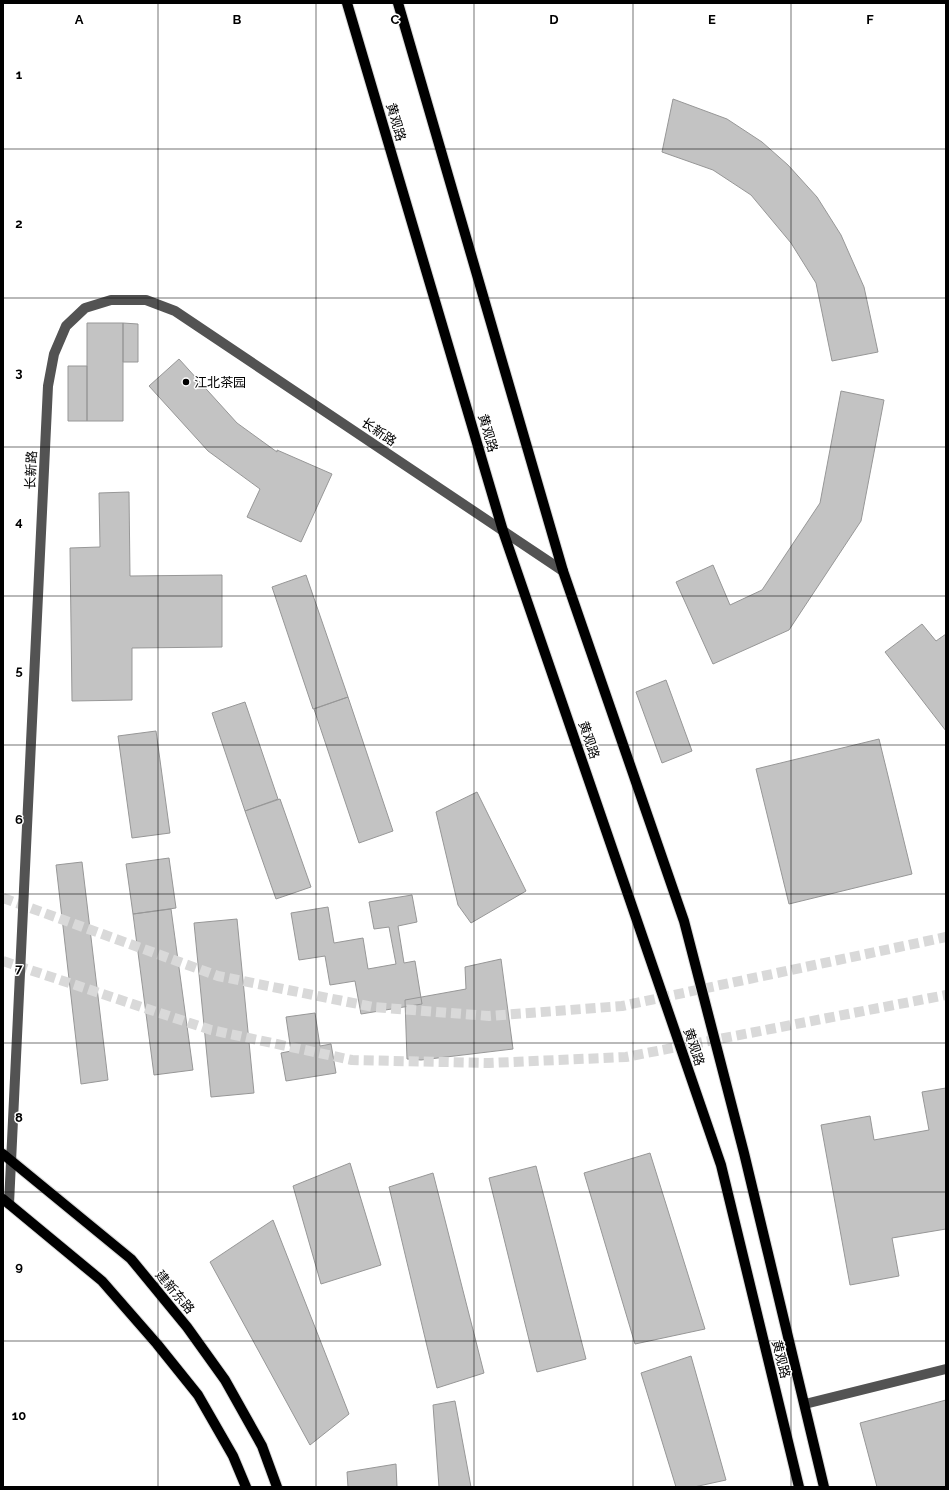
<svg xmlns="http://www.w3.org/2000/svg" width="949" height="1490" viewBox="0 0 949 1490" font-family="Raleway,'Noto Sans SC',sans-serif">
<style>
.building{fill:#c3c3c3;stroke:#979797}
.lines{fill:none;stroke-linecap:round;stroke-linejoin:round}
.major-tunnel{stroke:#d9d9d9;stroke-width:10;stroke-dasharray:10 5;stroke-linecap:butt}
.major-casing{stroke:#dbdbdb;stroke-width:12}
.minor{stroke:#535353;stroke-width:10}
.major{stroke:#000;stroke-width:10}
.grid{fill:none;stroke:#000;stroke-width:1;stroke-opacity:0.55}
.poi-dot{fill:#000;stroke:#fff;stroke-width:1.5}
.labels{text-anchor:middle;dominant-baseline:central;stroke-width:3;stroke-linejoin:round;paint-order:stroke}
.street-label{font-size:13px;fill:#000;stroke:#fff}
.poi-label{font-size:13px;fill:#000;stroke:#fff;text-anchor:start}
.grid-label{font-size:13px;text-anchor:middle;font-weight:bold;fill:#000;stroke:#fff;stroke-width:3;stroke-linejoin:round;paint-order:stroke}
</style>
<rect width="100%" height="100%" fill="#fff"/>
<path class="building" d="M673,99L727,119L762,142L788,165L817,197L841,235L864,287L878,352L832,361L816,283L791,243L751,195L713,170L662,152Z
M87,323H123V421H87Z
M123,323L138,324V362H123Z
M179,359L237,423L277,452V450L332,474L301,542L247,517L260,489L208,451L149,386Z
M68,366H87V421H68Z
M841,391L884,400L861,521L789,630L713,664L676,582L713,565L730,605L762,590L820,503Z
M129,492L130,576L222,575V647L132,648V700L72,701L70,548L100,547L99,493Z
M306,575L348,697L313,709L272,587Z
M922,624L936,641L946,634V731L885,652Z
M666,680L692,751L662,763L636,692Z
M348,697L393,831L359,843L314,709Z
M245,702L278,799L245,811L212,713Z
M156,731L170,833L132,838L118,736Z
M879,739L912,874L789,904L756,769Z
M477,792L526,891L471,923L458,905L436,812Z
M280,799L311,887L276,899L245,811Z
M169,858L176,908L133,914L126,864Z
M82,862L108,1080L81,1084L56,865Z
M412,895L417,922L398,926L404,963L415,961L422,1004L361,1014L355,981L330,985L325,956L299,960L291,913L328,907L334,943L363,938L368,969L396,964L389,927L374,929L369,902Z
M171,909L193,1070L154,1075L133,914Z
M237,919L254,1093L211,1097L194,923Z
M501,959L513,1049L421,1060L407,1059L405,1000L466,989L465,967Z
M315,1013L320,1046L331,1044L336,1073L286,1081L281,1053L291,1051L286,1017Z
M946,1088V1229L892,1238L899,1276L850,1285L821,1125L870,1116L874,1140L929,1130L922,1092Z
M650,1153L705,1329L635,1344L584,1173Z
M350,1163L381,1265L321,1284L293,1186Z
M536,1166L586,1359L537,1372L489,1178Z
M433,1173L484,1373L437,1388L389,1187Z
M273,1220L349,1414L310,1445L210,1262Z
M691,1356L726,1480L694,1487H676L641,1373Z
M946,1400V1487H877L860,1423Z
M455,1401L471,1487H439L433,1405Z
M396,1464L397,1487H348L347,1472Z"/>
<g class="lines">
<path class="major-tunnel" d="M3,898L218,976L373,1007L489,1016L622,1006L946,937
M3,961L211,1030L352,1060L489,1063L626,1057L946,995"/>
<defs>
<path id="major" d="M347,3L503,531L721,1165L799,1487
M398,3L563,571L684,921L744,1153L824,1487
M3,1154L131,1259L187,1327L225,1380L262,1446L277,1487
M3,1199L102,1281L157,1344L198,1395L233,1456L246,1487"/>
</defs>
<use href="#major" class="major-casing"/>
<path class="minor" d="M9,1204L48,386L54,354L66,326L85,308L111,300H146L175,311L563,571
M805,1404L946,1369"/>
<use href="#major" class="major"/>
</g>
<path class="grid" d="M158,3V1487M316,3V1487M474,3V1487M633,3V1487M791,3V1487M3,149H946M3,298H946M3,447H946M3,596H946M3,745H946M3,894H946M3,1043H946M3,1192H946M3,1341H946"/>
<circle class="poi-dot" cx="186" cy="382" r="4"/>
<g class="labels">
<g class="street-label">
<text transform="translate(396 122) rotate(74)">黄观路</text>
<text transform="translate(379 432) rotate(34)">长新路</text>
<text transform="translate(488 433) rotate(74)">黄观路</text>
<text transform="translate(31 470) rotate(-87)">长新路</text>
<text transform="translate(589 740) rotate(71)">黄观路</text>
<text transform="translate(694 1047) rotate(71)">黄观路</text>
<text transform="translate(175 1292) rotate(50)">建新东路</text>
<text transform="translate(781 1359) rotate(76)">黄观路</text>
</g>
<g class="poi-label">
<text x="194" y="382">江北茶园</text>
</g>
</g>
<g class="grid-label">
<text x="79" y="24">A</text>
<text x="237" y="24">B</text>
<text x="395" y="24">C</text>
<text x="554" y="24">D</text>
<text x="712" y="24">E</text>
<text x="870" y="24">F</text>
<text x="19" y="79">1</text>
<text x="19" y="228">2</text>
<text x="19" y="377">3</text>
<text x="19" y="526">4</text>
<text x="19" y="675">5</text>
<text x="19" y="824">6</text>
<text x="19" y="973">7</text>
<text x="19" y="1122">8</text>
<text x="19" y="1271">9</text>
<text x="19" y="1420">10</text>
</g>
<rect width="949" height="1490" fill="none" stroke="#000000" stroke-width="8"/>
</svg>
